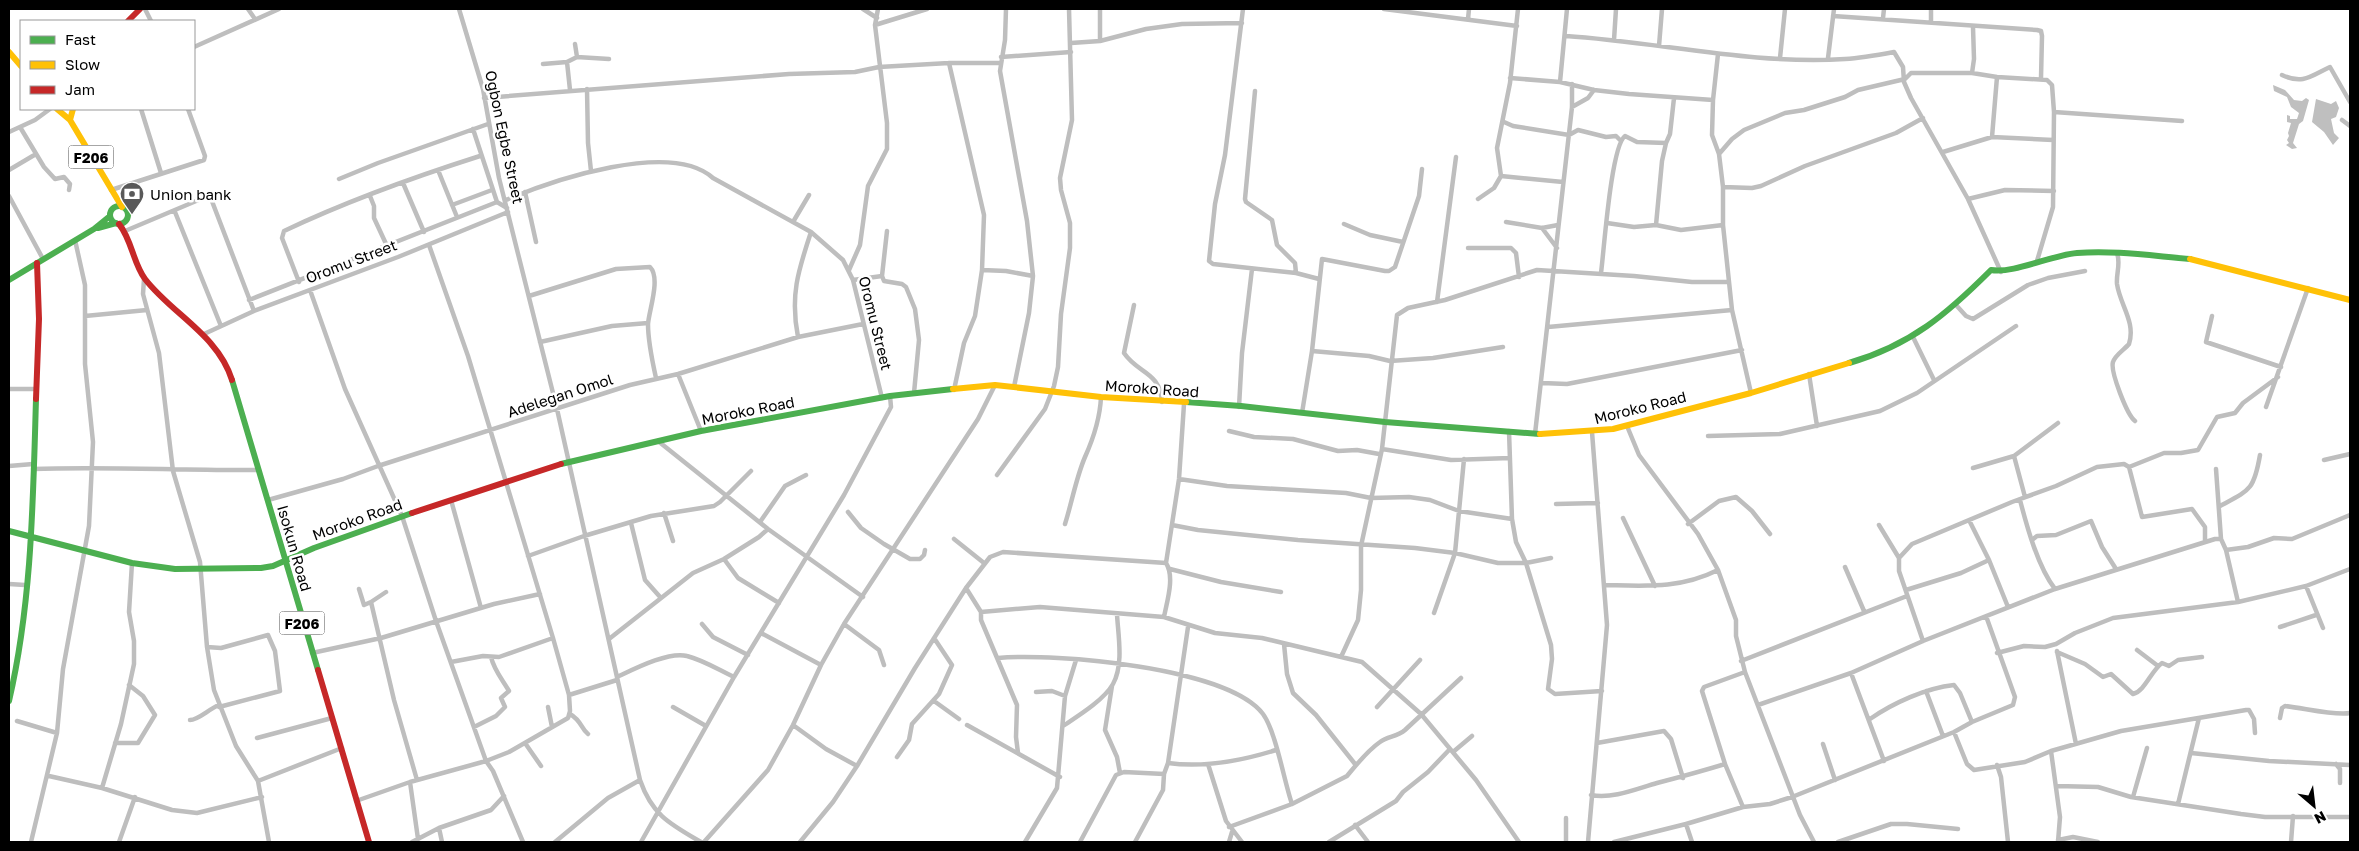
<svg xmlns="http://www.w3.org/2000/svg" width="2359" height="851" viewBox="0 0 2359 851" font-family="'Golos Text',sans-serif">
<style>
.water{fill:#bfbfbf}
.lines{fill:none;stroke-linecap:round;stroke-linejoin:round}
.street{stroke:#bebebe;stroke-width:4.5}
.fast{stroke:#4caf50;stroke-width:6}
.slow{stroke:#ffc107;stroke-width:6}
.jam{stroke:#c62828;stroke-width:6}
.labels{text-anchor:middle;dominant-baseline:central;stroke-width:5;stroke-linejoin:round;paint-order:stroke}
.shield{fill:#fff;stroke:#4c4c4c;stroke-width:1}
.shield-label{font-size:14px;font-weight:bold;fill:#000}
.street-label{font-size:15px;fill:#000;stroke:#fff}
.poi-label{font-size:15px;fill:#000;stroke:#fff;text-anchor:start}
</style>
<rect width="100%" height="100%" fill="#fff"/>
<path class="water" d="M2273,85L2285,90L2294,100L2302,101L2306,98L2309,100L2303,121L2299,124L2293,143L2297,148L2292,149L2286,145L2289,143L2287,140L2289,136L2288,133L2291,123L2287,122V115L2290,116V119H2297L2299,113L2291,107L2287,97L2274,91Z
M2316,99L2331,104L2336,101L2339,108L2336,117L2331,119L2334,133L2339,138L2333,145L2324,132L2312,122Z"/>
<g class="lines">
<path class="street" d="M145,9L151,21
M248,9L255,19
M459,9L483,89L499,178L557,409L640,780C652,815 670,824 701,842
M863,9L877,18
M1006,9L1005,40L1000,71L1027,221L1033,276L1029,313L1014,387
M1100,9V41
M1243,9L1225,155L1215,204L1209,261L1213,264L1296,273L1319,279
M1384,9L1517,26
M1833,16L2037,30L2041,31L2042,36L2041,78
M1883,18L1884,9
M1468,19L1469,9
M1931,22V9
M875,25L927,9
M1566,36C1659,42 1752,65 1845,59C1862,58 1878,55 1894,52L1903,67L1904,82L1911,98L1968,199L2001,272
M1614,40L1616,9
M1071,43L1100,41L1146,29L1182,24L1242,23
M575,44L577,57L609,59
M1659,46L1662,9
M194,47L279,9
M1718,54L1713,100L1712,135L1719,154L1723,187V225L1732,310L1751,393
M1001,57L1071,52
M1780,58L1785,9
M1828,58L1834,9
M949,63L984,215L982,270L975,316L964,343L954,390
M543,64L567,62
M1972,73L1974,59L1973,27
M2282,75C2303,85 2311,76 2330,67L2350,102
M1510,78L1560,82L1594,90L1629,94L1713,100
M1560,82L1567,9
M587,89L588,143L591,171
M570,90L567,62L577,57
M1255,91L1245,199L1246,202L1272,220L1277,245L1295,263L1296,273
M484,98L789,74L855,72L879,67L949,63H1001
M1572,107L1588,98L1594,90
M141,109L161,173
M2054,112L2182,121
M2342,120L2350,126
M1504,122L1513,126L1569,135L1578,130L1606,137L1616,136L1620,140
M20,127L44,167L55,179L64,177L70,184L69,190
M473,129L497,202L507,208
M9,132L35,120L50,109
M1992,137L1997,77
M1943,152L1992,137L2053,140
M1719,154L1732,139L1744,130L1785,113L1804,110L1845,97L1858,90L1905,79L1911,73H1972L1997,77L2047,80L2052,85L2054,112L2053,207L2037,261
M9,170L36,154
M438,170L457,217
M1501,176L1563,182
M339,179L378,163L488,124
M403,183L424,232
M1723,187L1752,188L1761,186L1805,166L1896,133L1923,118
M111,190L204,160L205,156L188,109
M525,192L536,242
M9,196L43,259
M370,196L374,206V218L387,246
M1478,199L1494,188L1501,176L1497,148L1510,83L1518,9
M1968,199L2005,190L2054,191
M506,200C553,180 671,140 713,178L811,232L843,260L853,280L882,398
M452,205L492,190
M175,212L221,326
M793,222L809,195
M1506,222L1542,228L1558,225
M1607,223L1634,227L1656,225L1681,230L1723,225
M1344,224L1370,235L1403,242
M1656,225L1662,161L1666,143L1670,134L1674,98
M1542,228L1557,248
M125,231L208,196H210L254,311
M1468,248H1511L1516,253L1519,277
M2117,253C2121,264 2116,273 2117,284C2120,305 2136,322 2129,344C2125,349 2115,355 2113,362C2110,371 2127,415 2135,421
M849,270L860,245L868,186L887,149V123L875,25L878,9
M982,270L1006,271L1033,276
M1601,273C1604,251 1611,146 1625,136L1637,142L1666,143
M882,276L884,281L902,284L906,287L915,309L919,340L914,393
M144,279L143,294L159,353L173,471L200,562L207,647L214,690L236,746L258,781L269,842
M853,280L882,276L887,231
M299,282L282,238L284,231C347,201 414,177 480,156
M310,290L345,389L402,516L436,621L486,761L493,771L523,842
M529,296L616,269L650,267C661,278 649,310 648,324C648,342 652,360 656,378
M249,300L497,202
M1437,302L1456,157
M1134,305L1124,353C1138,374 1160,371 1162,402
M1956,305L1966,316L1973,319L2028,285L2048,278L2085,271
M85,316L147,310
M2212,316L2206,342L2281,367
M1548,327L1732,310
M204,334L254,311L398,257L508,212
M798,337C790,296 798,271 811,232
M1913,337L1934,380
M540,342L612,326L648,323
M1312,351L1369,356L1390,361L1433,358L1503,347
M678,374L701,431
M1809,374L1817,426
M1542,383L1567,384L1742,350
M9,389H36
M1239,407L1242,353L1252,269
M2266,407L2308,288
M1302,413L1312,351L1322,259L1385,271H1389L1395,267L1419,196L1422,169
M1627,426L1639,455L1698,534L1718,570L1736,620V636L1745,672L1800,815L1814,842
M1229,431L1254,437L1293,439L1338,451L1357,450L1379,454
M1509,431L1512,519L1516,542L1526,563L1551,645L1552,659L1548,689L1555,694L1602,691
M1535,434L1572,107V84
M1708,436L1780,434L1880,411L1917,393L2016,326
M658,441L768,529L863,597
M1382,449L1451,460L1510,458
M2014,456L2025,497
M2324,460L2350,454
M9,466L33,464
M2129,467L2142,517L2192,509L2205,527V542
M1973,468L2014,456L2058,423
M33,469C108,466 184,471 259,470
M2216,469L2221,539
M997,475L1045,409L1054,386L1058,367L1061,314L1070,248V223L1061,190L1060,178L1072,120L1069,9
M1179,479L1227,486L1346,493L1371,498L1409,497L1430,500L1459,511L1512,519
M268,500L343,479L378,466L630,385L678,374L798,337L863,324
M451,500L481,608
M2020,500C2027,527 2038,567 2055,589
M1556,504L1598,503
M2220,506C2250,490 2254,490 2260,455
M848,512L861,528L884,544L910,559H920L924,555L925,550
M664,513L673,541
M1623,518L1655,586
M1969,520L1989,560L2008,607
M760,522L785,486L806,475
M631,523L645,580L661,598
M1065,524C1072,502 1076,478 1085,457C1094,437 1100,419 1101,397
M1688,524L1719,501L1736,497L1752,511L1770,534
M1172,525L1198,530L1298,540L1415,548L1455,553L1498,563H1526L1551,558
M1879,525L1899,558V571L1923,641
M954,539L984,563
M2032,540L2037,536L2056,535L2091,521L2102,547L2116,569
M2226,550L2248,547L2274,538L2292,539L2350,515
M528,556L584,536L651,516L714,506L720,502L751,471
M1899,558L1912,544L2012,502L2056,486L2097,467L2124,464L2129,467L2164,453H2181L2198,450L2217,417L2235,413L2243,403L2278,377
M724,559L738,578L779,603
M1845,567L1864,611
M1170,569L1221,582L1281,592
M9,584L25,585
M1605,585C1646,586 1680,589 1718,570
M2306,586L2323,628
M966,588L981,612V620L1017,705L1016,737L1018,753
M359,589L364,605L371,602
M1906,590L1961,573L1989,560
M386,592L371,602L394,700L417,780
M981,612L1040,607L1164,617L1215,633L1262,638L1362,662L1421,714L1476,780L1519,842
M1434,613L1455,553L1464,459
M1164,617C1167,601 1175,577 1166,563L1179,479L1184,404
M702,624L713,637L748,655
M844,624L879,650L884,665
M2280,627L2316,615
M761,633L821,665
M609,639L693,573L724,559L759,537L768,529
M1284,644L1287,674L1293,693L1316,715L1355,764
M207,647L221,648L268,635L275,651L280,691L219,707
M2137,650L2158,666
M2057,651L2076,744
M2057,652L2085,664L2103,677L2111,674L2133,694C2145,691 2151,671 2162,663L2169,666L2178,660L2202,657
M312,653L381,638L494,604L540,594
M1997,653L2024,646L2045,647L2056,644L2075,633L2113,618L2238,602L2306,586L2350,569
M1341,657L1358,620L1361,590V546L1382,449L1397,315L1408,308L1445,300L1537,270L1634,276L1692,282H1728
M998,658C1055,653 1227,667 1263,714C1276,732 1284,781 1292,804
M1741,661L1907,596
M451,662L483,656L499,657L553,638
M1851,673L1884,761
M617,677C634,669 669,651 687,656C703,660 719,670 734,677
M1112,686L1105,730L1117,757L1120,773
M1926,691L1943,736
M1036,692L1052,691L1065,696
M569,695L617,680
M934,701L959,719
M1758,705L1851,673L1923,641L2055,589L2215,539H2221L2226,550L2238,602
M548,707L552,727
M673,707L706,726
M1377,707L1420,660
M570,714C582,721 581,729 588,734
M2280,718L2282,708L2285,706C2304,708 2335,716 2350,713
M1870,719C1893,703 1926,688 1954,685L1960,693L1972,722
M190,720C198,720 209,709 219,705
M17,721L57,733
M793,725L826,749L857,766
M967,725L1060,777
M1063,726C1078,716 1104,700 1113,684C1124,664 1118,635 1117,614
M474,727L496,716L505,707L501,698L509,691C502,679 494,670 491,657
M1954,732L1967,764L1974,770L2025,762L2051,751L2121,731L2246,710H2249L2254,719L2255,733
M257,738L332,718
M115,743H138L155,715L143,696L129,685
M525,743L541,766
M1597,743L1664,731L1671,739L1683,778
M1823,744L1835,780
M2051,751L2060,817L2058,842
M1453,752L1472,736
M2191,753L2269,761L2350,765
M897,757L909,740L912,724L939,694L952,665L934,638
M1168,763C1205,768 1241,761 1276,750
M1208,764L1226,821L1242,842
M2336,764L2340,769V783
M1997,765L2001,777L2008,842
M49,776L102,788L172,810L197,813L262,797
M258,781L342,748
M410,782L418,839
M2057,786L2098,787L2131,797L2241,814L2265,817H2350
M102,788L121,724L134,664V641L129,612L132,563
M1591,795C1613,799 1636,789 1657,783C1680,777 1702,771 1725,764
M2133,797L2147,748
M356,801L410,782L486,761L509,752L568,718L570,711L569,695L553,638L468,356L429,245
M2178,804L2199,718
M1743,807L1725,764L1702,691L1704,687L1745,672
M1566,818V842
M1686,824L1692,842
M1355,825L1368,842
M1229,827L1292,804L1347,776C1357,764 1367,751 1380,742C1388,736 1397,737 1405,730L1461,678
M439,828L442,842
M2058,840L2073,837L2098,842
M31,842L57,733L63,669L89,526L93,442L85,364V285L75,240
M119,842L135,797
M412,842L439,828L491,810L504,796
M555,842L608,798L640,780
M641,842L734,677L844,495L891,407L890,396
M704,842L768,770L793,725L821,665L844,624L978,419L995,385
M800,842L833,802L857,766L915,668L966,588L990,557L1003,552L1166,563
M1025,842L1057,788L1065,696L1076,660
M1080,842L1116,775L1124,772L1164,774
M1135,842L1163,790L1164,774L1168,763L1188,627
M1229,842L1232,832
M1329,842L1396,801L1403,792L1428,772L1450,749
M1588,842L1607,625L1592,432
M1614,842L1686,824L1743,807L1770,804L1792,797L1954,732L1972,722L2013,705L2015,697L1986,616
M1838,842L1891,824H1907L1958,829
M2291,842L2293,816"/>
<path class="fast" d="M110 215a9 9 0 1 1 18 0a9 9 0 1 1-18 0Z
M98,228L116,223
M9,280L94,229L110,216
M1849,363C1911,345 1947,314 1991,270C2013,274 2052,255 2077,253C2114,250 2153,256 2190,259
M232,380L318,670
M1186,402L1241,406L1385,422L1540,434
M561,464L701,431L890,396L953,389
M9,531L132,563L175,569L261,568L273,566L314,548L412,513
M9,701C32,602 33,500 36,399"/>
<path class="slow" d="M9,52L21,66
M57,109L70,120
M73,109L70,120L122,207
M2190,259L2350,300
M953,389L995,385L1101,397L1186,402
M1540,434L1613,429L1751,393L1849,363"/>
<path class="jam" d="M128,21L140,9
M119,224C132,240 133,263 145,279C172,314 218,335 232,380
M36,399L39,319L37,263
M412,513L561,464
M318,670L369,842"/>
</g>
<defs>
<symbol id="bank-pin" viewBox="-11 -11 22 30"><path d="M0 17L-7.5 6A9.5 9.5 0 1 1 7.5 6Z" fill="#595959" stroke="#fff"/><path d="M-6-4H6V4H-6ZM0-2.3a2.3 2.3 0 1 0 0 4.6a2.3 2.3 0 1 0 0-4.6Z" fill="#fff"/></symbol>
</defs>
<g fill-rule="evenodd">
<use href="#bank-pin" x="118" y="180" width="28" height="38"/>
</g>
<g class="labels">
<g class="shield">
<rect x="68.5" y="145.5" width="45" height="23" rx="4"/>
<rect x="279.5" y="611.5" width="45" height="23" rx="4"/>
</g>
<g class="shield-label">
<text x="91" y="157">F206</text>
<text x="302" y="623">F206</text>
</g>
<g class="street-label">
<text transform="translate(505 137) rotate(78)">Ogbon Egbe Street</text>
<text transform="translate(351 261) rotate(-21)">Oromu Street</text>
<text transform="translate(876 323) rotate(76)">Oromu Street</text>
<text transform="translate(1152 388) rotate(4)">Moroko Road</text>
<text transform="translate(560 395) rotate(-18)">Adelegan Omol</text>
<text transform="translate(1640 407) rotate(-14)">Moroko Road</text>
<text transform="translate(748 410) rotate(-11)">Moroko Road</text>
<text transform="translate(357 519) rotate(-20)">Moroko Road</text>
<text transform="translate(295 548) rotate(74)">Isokun Road</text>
</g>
<g class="poi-label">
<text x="150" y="194">Union bank</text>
</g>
</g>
<rect width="2359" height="851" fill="none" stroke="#000000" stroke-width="20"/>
<rect x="20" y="20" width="175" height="90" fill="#ffffff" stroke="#999999"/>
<rect x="30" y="36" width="25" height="8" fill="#4caf50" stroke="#999999"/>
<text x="65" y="45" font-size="15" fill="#000000">Fast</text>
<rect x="30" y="61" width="25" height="8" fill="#ffc107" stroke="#999999"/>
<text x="65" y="70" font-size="15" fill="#000000">Slow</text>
<rect x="30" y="86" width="25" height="8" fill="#c62828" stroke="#999999"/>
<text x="65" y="95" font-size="15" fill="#000000">Jam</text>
<g transform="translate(2314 806) rotate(152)" stroke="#ffffff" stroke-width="4" paint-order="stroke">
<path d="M0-4L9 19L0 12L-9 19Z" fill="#000000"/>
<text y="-8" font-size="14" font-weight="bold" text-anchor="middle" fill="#000000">N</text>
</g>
</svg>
